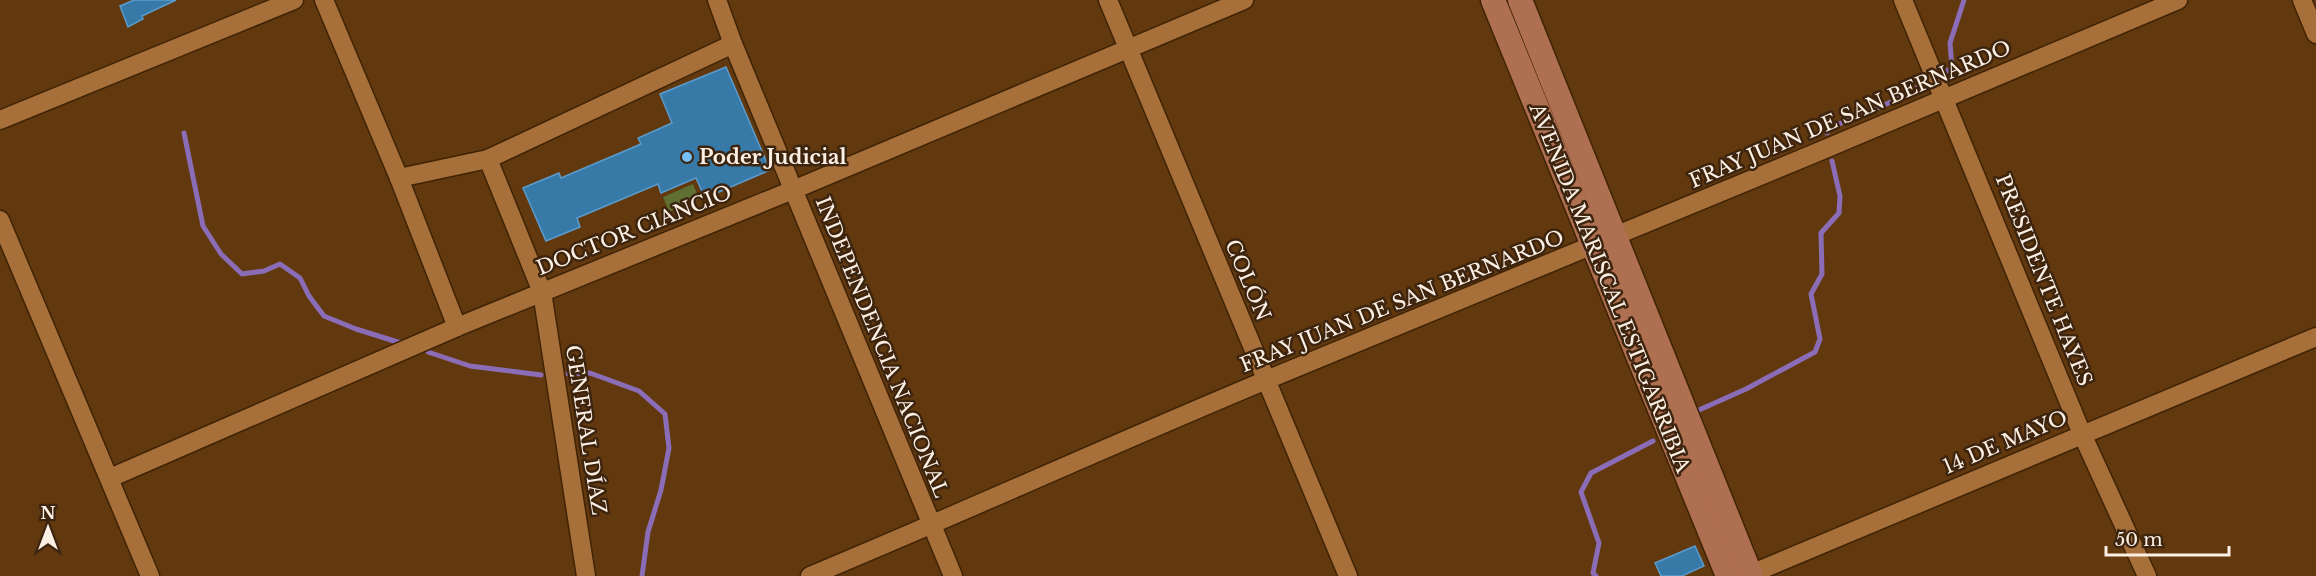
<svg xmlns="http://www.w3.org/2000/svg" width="2316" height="576" viewBox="0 0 2316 576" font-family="'Libre Baskerville',serif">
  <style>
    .green { fill: #607033 }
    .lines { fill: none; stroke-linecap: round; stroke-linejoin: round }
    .stream { stroke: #8b6cb7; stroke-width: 5 }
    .building { fill: #377aa8; stroke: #5a9ccd; stroke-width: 1.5 }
    .street-casing { stroke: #3f2305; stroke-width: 21 }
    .secondary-casing { stroke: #3f2305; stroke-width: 27 }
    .street { stroke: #a76f3a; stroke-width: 18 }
    .secondary { stroke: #af6f51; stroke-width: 24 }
    .poi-dot { fill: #76c0f7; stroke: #3c240e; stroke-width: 2 }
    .labels { text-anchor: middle; stroke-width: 5; stroke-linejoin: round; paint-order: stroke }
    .street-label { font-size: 20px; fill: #fcefe4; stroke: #3c240e }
    .poi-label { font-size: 20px; font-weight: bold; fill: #fcefe4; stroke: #3c240e; text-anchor: start }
  </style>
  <rect width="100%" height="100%" fill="#62390e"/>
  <polygon class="green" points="693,184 699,199 669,212 663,197"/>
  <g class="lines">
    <g class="stream">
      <polyline points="1947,71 1952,68 1950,43 1964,0"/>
      <polyline points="184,133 203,226 221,254 242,274 264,271 280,264 300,278 309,296 324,316 356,329 404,344"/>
      <polyline points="1827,133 1827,129 1898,99 1924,84"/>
      <polyline points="428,352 470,366 541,375"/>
      <polyline points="568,374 590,373 639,391 665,414 669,448 661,490 648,532 642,576"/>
      <polyline points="1699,410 1746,389 1815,352 1820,339 1811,294 1822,274 1821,233 1839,213 1840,196 1832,161"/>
      <polyline points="1596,576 1593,573 1599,543 1581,492 1591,473 1653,441"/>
    </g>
  </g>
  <g class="building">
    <polygon points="134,0 176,0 142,16 143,19 128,27 120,6"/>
    <polygon points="726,67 770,170 705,198 696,178 661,193 658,184 577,218 580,227 546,241 523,188 559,173 561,178 641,144 638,138 672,123 660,94"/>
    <polygon points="1695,546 1704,566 1682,576 1661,576 1655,563"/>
  </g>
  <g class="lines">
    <defs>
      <g id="street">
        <polyline points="324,0 399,178 457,327"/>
        <polyline points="717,0 733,44 953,576"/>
        <polyline points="1108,0 1348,576"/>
        <polyline points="1903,0 2082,434 2147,576"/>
        <polyline points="2302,0 2316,34"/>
        <polyline points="0,120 294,0"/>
        <polyline points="488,159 542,292 586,576"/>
        <polyline points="399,178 488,159 733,44"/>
        <polyline points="0,220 150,576"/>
        <polyline points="110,478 457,327 793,190 1244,0"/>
        <path d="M810,576C964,512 1115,443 1269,379C1573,254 1876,129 2178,0"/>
        <polyline points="1746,576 2316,337"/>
      </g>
      <g id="secondary">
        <polyline points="1493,0 1728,576"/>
        <polyline points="1520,0 1751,576"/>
      </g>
    </defs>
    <use href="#street" class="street-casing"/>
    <use href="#secondary" class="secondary-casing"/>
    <use href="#street" class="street"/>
    <use href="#secondary" class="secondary"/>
  </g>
  <circle class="poi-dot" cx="687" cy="157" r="6"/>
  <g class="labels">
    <g class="street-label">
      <text transform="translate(1850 114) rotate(-23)" y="7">FRAY JUAN DE SAN BERNARDO</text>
      <text transform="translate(634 230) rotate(-22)" y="7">DOCTOR CIANCIO</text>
      <text transform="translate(1248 280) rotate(67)" y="7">COLÓN</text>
      <text transform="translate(2044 280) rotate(68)" y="7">PRESIDENTE HAYES</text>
      <text transform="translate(1610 288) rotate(68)" y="7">AVENIDA MARISCAL ESTIGARRIBIA</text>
      <text transform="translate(1402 301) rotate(-22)" y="7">FRAY JUAN DE SAN BERNARDO</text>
      <text transform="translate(882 347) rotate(68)" y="7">INDEPENDENCIA NACIONAL</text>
      <text transform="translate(586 430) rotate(81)" y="7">GENERAL DÍAZ</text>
      <text transform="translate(2005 442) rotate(-23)" y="7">14 DE MAYO</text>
    </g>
    <g class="poi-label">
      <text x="699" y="164">Poder Judicial</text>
    </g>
  </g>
  <g transform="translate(48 528)" stroke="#3c240e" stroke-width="4.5" paint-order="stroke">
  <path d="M0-4.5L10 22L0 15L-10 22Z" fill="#fcefe4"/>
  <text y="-9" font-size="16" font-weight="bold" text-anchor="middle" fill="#fcefe4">N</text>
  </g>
  <path d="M2106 546v9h123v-9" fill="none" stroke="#fcefe4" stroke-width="3"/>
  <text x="2115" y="546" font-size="18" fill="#fcefe4" stroke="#3c240e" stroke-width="4.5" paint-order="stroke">50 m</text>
</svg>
